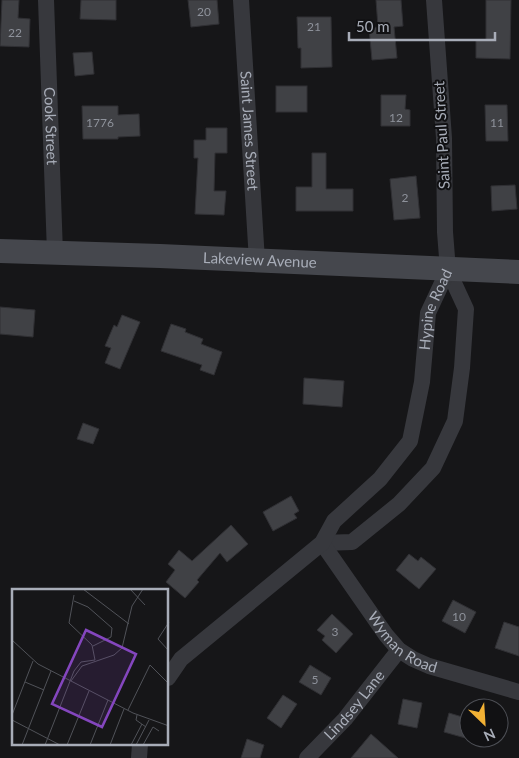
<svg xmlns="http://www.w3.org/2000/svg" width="519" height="758" viewBox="0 0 519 758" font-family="Lato,sans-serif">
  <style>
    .building { fill: #404145; stroke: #303034 }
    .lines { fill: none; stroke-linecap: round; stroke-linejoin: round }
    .street { stroke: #37383d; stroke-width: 16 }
    .secondary { stroke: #45474d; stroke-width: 24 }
    .labels { text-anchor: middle; stroke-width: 4; stroke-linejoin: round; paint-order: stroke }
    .number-label { font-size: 12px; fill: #8e929b }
    .street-label { font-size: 15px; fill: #a8adb8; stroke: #111113 }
    .inset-road { fill: none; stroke: #505258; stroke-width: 1 }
    .view { fill: #8446be; fill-opacity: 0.15; stroke: #8446be; stroke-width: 2.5 }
    .inset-edge { fill: none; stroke: #a8adb8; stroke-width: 2.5 }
  </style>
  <rect width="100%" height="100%" fill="#161618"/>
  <g class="building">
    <polygon points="2,0 19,0 18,18 30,19 29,47 0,46"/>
    <polygon points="81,0 116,0 116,20 80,19"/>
    <polygon points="188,0 217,0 219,24 191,27"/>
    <polygon points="376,0 401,0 403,26 394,27 397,58 372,60 369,28 378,27"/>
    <polygon points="486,0 511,0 510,59 476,58 476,40 486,40"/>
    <polygon points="297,17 331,17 332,67 301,68 301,48 298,48"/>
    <polygon points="92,52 94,74 75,76 73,53"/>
    <rect x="276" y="86" width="31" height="26"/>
    <polygon points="381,95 406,95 405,109 410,110 410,126 381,126"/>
    <polygon points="485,105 507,105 508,141 486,141"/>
    <polygon points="82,106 118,106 118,115 139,114 140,136 118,137 118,139 83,139"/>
    <polygon points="206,128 227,128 227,153 215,153 214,191 226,191 224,215 195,214 198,158 194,158 194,140 206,140"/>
    <polygon points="312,153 326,153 326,189 353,189 353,211 296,211 296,187 312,187"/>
    <polygon points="416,176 420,218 394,220 390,179"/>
    <polygon points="515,185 517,209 492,211 491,186"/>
    <polygon points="0,307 35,310 33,337 0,334"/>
    <polygon points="122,315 140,322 120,369 105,363 111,348 105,346 114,325 117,327"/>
    <polygon points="171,324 186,329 185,332 203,339 201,344 222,352 214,375 200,370 202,365 161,351"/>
    <polygon points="304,378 344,381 342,407 303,404"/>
    <polygon points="83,423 99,429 93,444 77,439"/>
    <polygon points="291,496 299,511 294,514 297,518 273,531 263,512"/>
    <polygon points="231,525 248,544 227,562 220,553 197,580 199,582 185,598 166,582 175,570 168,564 179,550 192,561"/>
    <polygon points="409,554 418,561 421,557 436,569 419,589 396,570"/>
    <polygon points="453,600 476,612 465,633 442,621"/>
    <polygon points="332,614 353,634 336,653 322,640 325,636 317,630"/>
    <polygon points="504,622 519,627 519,656 495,648"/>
    <polygon points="310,665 331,678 321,695 299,682"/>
    <polygon points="283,695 297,704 281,728 267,718"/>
    <polygon points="403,699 422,703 417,728 398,724"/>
    <polygon points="449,713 469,719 469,739 444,732"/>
    <polygon points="371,734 379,741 398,758 351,758"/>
    <polygon points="247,739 264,745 260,758 241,758"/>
  </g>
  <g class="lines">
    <g class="street">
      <path id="s1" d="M46,0L55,253"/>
      <path id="s2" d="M241,0L257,261"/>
      <polyline points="322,543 352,542 399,504 433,468 455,421 462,368 466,309 448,270 445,232 444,138 434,0"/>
      <path id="s3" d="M322,543L386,635L399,650L413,659L429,666L519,692"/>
      <path id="s4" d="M168,678L181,659L322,543L334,521L380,479L410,441L422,382L428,313L448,270"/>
      <polyline points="139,758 140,744"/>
      <path id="s5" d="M307,758L345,719L399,650"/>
    </g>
    <path class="secondary" id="s6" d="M0,251L160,256L519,272"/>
  </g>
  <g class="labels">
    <g class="number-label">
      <text x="204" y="16">20</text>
      <text x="314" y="31">21</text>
      <text x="15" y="37">22</text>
      <text x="396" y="122">12</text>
      <text x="100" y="127">1776</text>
      <text x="497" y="127">11</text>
      <text x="405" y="202">2</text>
      <text x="459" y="621">10</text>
      <text x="335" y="636">3</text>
      <text x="315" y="684">5</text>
    </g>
    <g class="street-label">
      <text dy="5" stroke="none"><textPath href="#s1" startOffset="126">Cook Street</textPath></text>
      <text dy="5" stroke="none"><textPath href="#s2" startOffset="131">Saint James Street</textPath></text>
      <text transform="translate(442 135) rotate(-93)" y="5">Saint Paul Street</text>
      <text dy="5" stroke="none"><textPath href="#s6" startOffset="260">Lakeview Avenue</textPath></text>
      <text dy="5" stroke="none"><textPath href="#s4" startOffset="476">Hypine Road</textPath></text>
      <text dy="5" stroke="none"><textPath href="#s3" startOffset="130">Wyman Road</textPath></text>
      <text dy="5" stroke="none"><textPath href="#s5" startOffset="71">Lindsey Lane</textPath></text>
    </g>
  </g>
  <g transform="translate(12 589)">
    <rect width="156" height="156" fill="#161618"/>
    <path class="inset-road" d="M71,0L117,35M118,0L133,16M62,6L57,34L80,56L83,71M62,12L76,18L100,39L99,48L81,57M157,33L146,50L157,62M0,51L26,75L121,124L157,137M59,92L70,77L102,66L110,59L120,17L131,0M13,93L32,101M116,121L138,76L157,95M0,126L21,72M125,126L124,131L134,138M0,131L48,156M10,156L39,82M33,156L62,82L69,73L83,71M55,156L77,102M78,156L96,111M98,156L112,120M119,156L130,135M124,156L137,131M131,156L141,138L147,142"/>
    <path class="view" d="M74,41L124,65L90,138L40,115Z"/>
    <rect width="156" height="156" class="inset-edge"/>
  </g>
  <g transform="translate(484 723) rotate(155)"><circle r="24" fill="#111113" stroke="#4d4f55"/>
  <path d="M0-4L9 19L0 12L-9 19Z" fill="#f2b134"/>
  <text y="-8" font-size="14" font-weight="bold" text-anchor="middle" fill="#a8adb8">N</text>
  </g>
  <path d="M349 32v8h146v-8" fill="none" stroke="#a8adb8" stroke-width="2.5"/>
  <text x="356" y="32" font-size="15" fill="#a8adb8" stroke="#111113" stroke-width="4" paint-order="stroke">50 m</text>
</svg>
